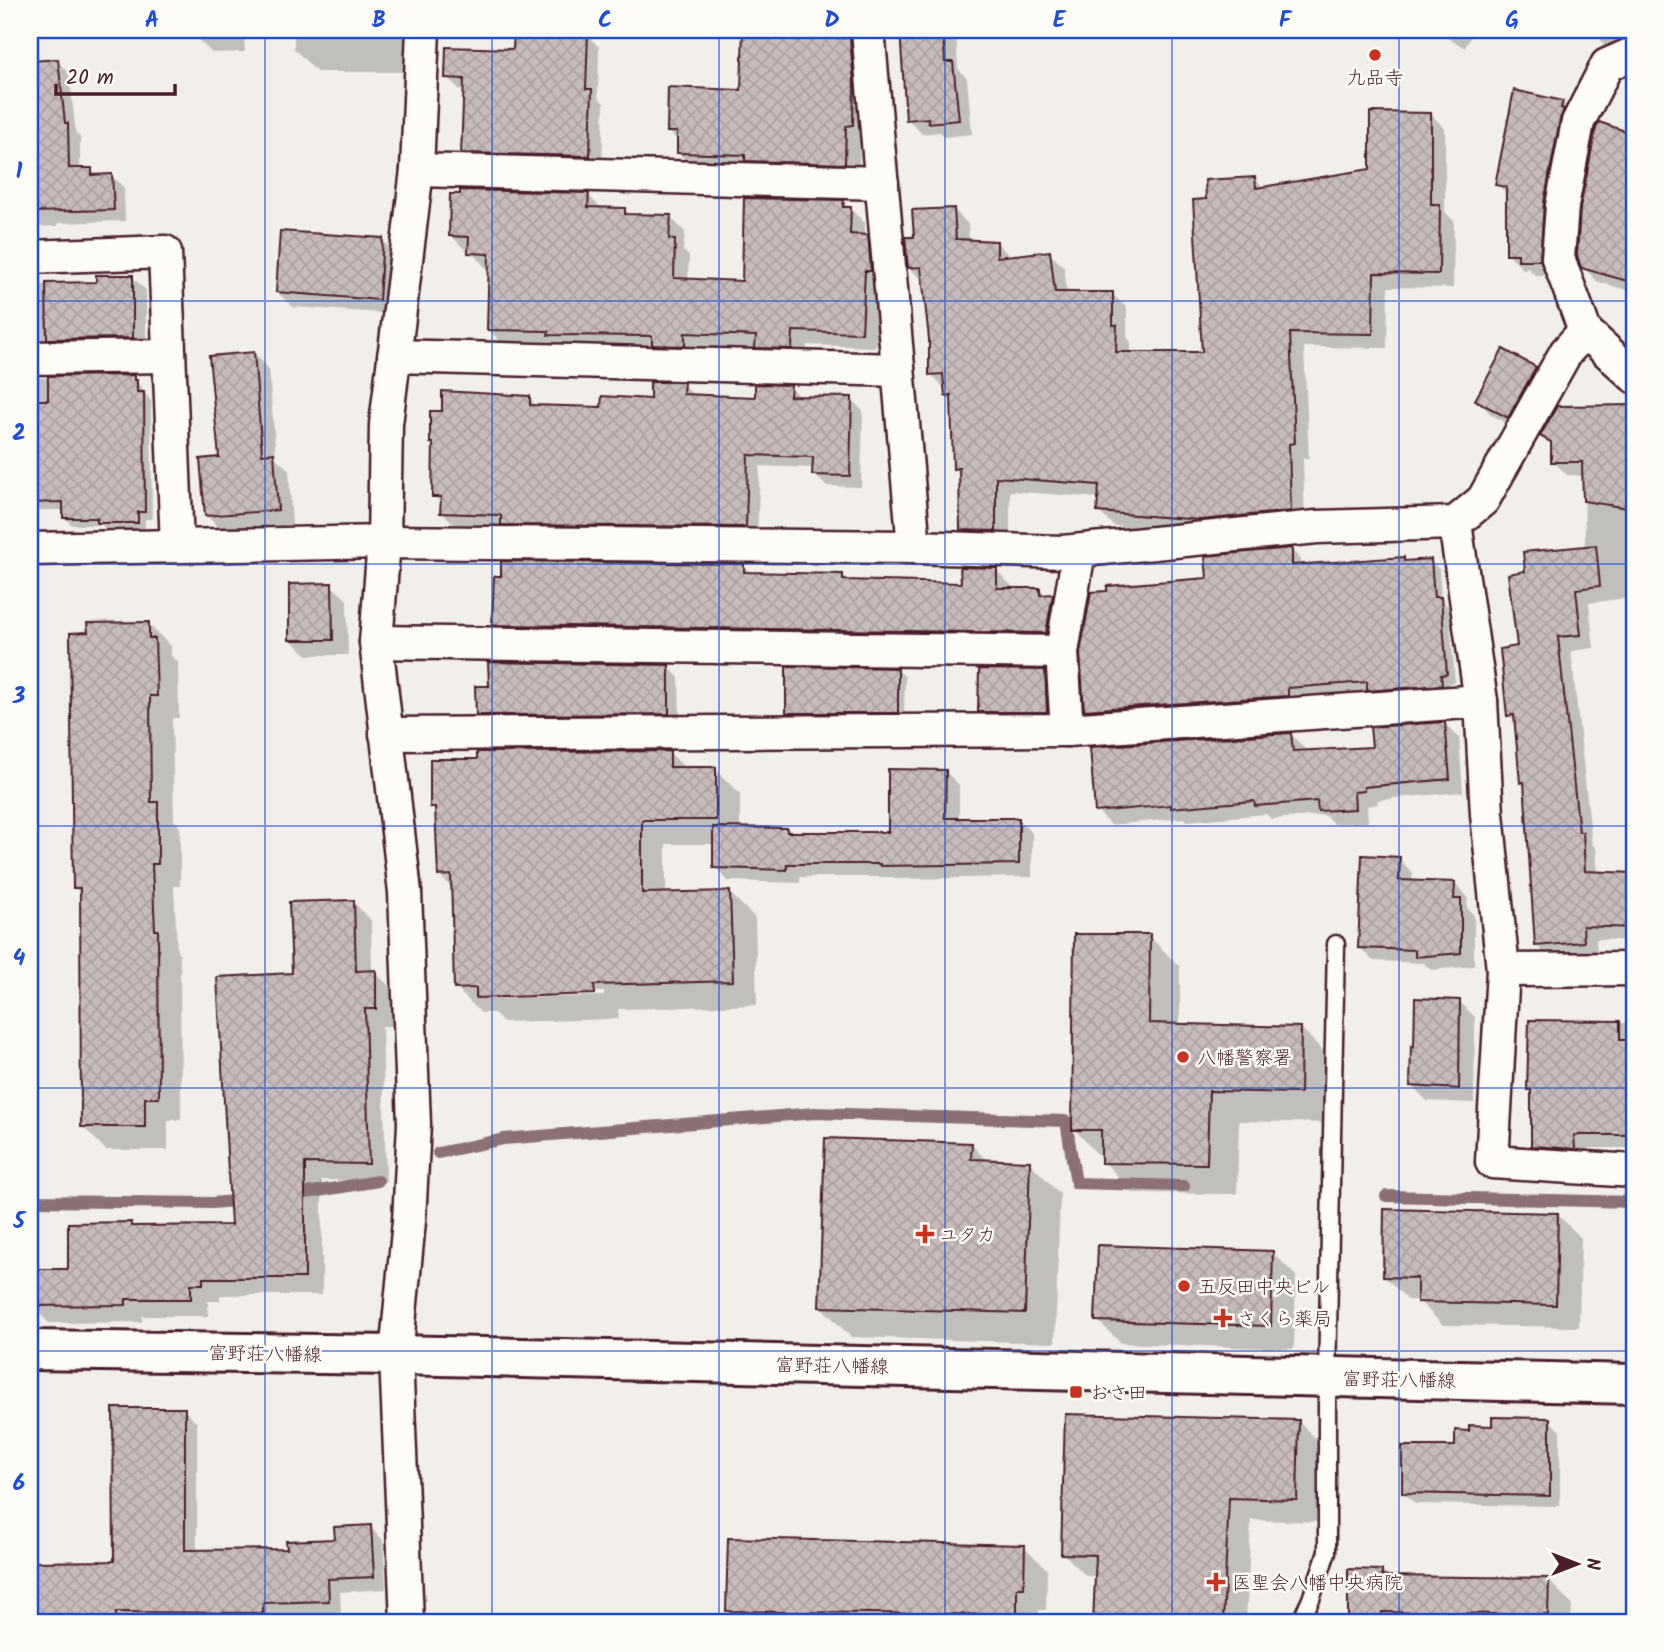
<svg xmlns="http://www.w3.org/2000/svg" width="1664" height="1652" viewBox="0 0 1664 1652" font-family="Kalam,'Klee One',sans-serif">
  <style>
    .shadow { fill: #0003; fill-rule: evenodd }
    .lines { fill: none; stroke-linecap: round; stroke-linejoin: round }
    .stream { stroke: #8b6f75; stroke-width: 12 }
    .building { fill: url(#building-cross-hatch); stroke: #4a1f2b; stroke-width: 2 }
    .lane-casing { stroke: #4a1f2b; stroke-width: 21 }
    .street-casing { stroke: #4a1f2b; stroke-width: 37 }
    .secondary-casing { stroke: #4a1f2b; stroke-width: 44 }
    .lane { stroke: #fdfcf7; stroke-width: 16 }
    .street { stroke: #fdfcf7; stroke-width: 32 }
    .secondary { stroke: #fdfcf7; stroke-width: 38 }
    .grid { fill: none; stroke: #1d4ed8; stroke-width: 2; stroke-opacity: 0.55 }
    .poi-dot { fill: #c8321e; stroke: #fdfcf7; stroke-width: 2.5 }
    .labels { text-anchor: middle; stroke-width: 5; stroke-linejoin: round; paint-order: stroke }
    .poi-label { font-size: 19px; fill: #4a1f2b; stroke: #fdfcf7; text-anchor: start }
    .street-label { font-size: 19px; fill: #4a1f2b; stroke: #fdfcf7 }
    .neatline { fill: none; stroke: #1d4ed8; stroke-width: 2.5 }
    .grid-label { font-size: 23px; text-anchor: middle; font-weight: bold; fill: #1d4ed8 }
  </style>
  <defs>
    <pattern id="building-cross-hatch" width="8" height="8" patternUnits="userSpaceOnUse" patternTransform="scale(1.75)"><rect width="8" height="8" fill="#c8bbbb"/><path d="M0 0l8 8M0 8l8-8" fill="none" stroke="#ada0a1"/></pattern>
  </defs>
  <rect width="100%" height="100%" fill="#f2efeb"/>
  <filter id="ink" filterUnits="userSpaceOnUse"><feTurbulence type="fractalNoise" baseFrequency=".0143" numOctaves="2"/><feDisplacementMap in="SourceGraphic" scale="14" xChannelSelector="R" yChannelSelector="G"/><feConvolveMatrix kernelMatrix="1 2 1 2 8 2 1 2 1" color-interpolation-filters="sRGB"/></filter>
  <g filter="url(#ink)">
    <g class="shadow">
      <polygon points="189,30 244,30 245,52 212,53"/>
      <polygon points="294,30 407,30 407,72 317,72 294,49"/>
      <polygon points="745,30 789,30 788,37 849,39 864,54 867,139 860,140 859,177 693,167 678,153 679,141 668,131 743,92"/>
      <polygon points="904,30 956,30 958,69 967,78 972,134 944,137 940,132 922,134 908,119"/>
      <polygon points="1434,30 1474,30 1465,48"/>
      <polygon points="1597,30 1634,30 1634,56 1619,62 1604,46"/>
      <polygon points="587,35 599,47 598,97 604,103 602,168 475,165 463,152 465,90 460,90 447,77 515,51"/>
      <polygon points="57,61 69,73 76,133 80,137 80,170 91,169 98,177 112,176 124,188 125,221 58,223 58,226 30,227 30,125 38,125"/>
      <path d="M1562,102L1578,118L1555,275H1535L1529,269H1523L1508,253V195L1497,184ZM1561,112H1565L1558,127Z"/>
      <polygon points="1431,114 1445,129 1445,212 1454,221 1453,288 1388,287 1387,348 1304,347 1309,458 1303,458 1305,525 1217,534 1114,526 1099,512 1100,498 1010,491 1010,545 976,544 962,529 961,474 954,468 953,402 946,395 946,390 931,374 930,339 924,282 909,268 916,239 953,209 968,224 969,241 997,243 1011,257 1049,253 1064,267 1067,294 1112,294 1127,308 1127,337 1131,342 1131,353 1203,353 1208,201 1255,179 1264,188 1372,170"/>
      <polygon points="1600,124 1634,136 1634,292 1598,282 1583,267"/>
      <polygon points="588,195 602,209 624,209 631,216 670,217 685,232 683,251 689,256 688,281 743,283 843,202 865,223 865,236 882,251 876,347 807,345 806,363 772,362 760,350 699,347 699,360 565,349 561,345 503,344 488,329 491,267 485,267 470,250 465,250 451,235"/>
      <polygon points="382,240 398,256 394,314 293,307 277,292"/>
      <polygon points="132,277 146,290 146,351 30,354 30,285 98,284"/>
      <polygon points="1504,351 1535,369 1551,384 1524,432 1493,416 1477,400"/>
      <polygon points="254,353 269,369 276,458 289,470 292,525 222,531 206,515 221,459"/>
      <polygon points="133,377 151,401 152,519 145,519 145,530 106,530 102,525 72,525 65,518 65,510 30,510 30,378"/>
      <polygon points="683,384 695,397 756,399 790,387 801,398 851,399 863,411 861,487 826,486 814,474 814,468 760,466 757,538 515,536 506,527 454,524 442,512 442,504 434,496 435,446 431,442 443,412 529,398 538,407 603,408 651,401"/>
      <polygon points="1558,407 1634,407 1634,597 1589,603 1594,648 1571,651 1592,844 1596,848 1598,873 1634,875 1634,941 1596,939 1597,955 1551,960 1537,946 1526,786 1522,782 1516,722 1509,715 1527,573 1585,547 1584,476 1567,475 1553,461 1553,446 1542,436"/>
      <polygon points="1291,550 1300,558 1300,566 1403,559 1407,562 1430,561 1439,569 1441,600 1449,607 1455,682 1449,683 1450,693 1378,698 1370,691 1295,696 1296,704 1094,718 1086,710 1209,579"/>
      <polygon points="744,566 752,574 842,575 849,582 962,585 996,570 1012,586 1012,590 1040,590 1046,596 1052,596 1068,611 1062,648 509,640 494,625"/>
      <polygon points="331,585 347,600 348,655 307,655 291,640"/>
      <polygon points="148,624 171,646 171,656 178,662 179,718 172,718 174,820 180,827 180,886 174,886 177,952 180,955 181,1120 168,1120 168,1150 106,1150 83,1127 81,894 75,888"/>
      <polygon points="668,666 679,678 680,725 489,726 478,714"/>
      <polygon points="898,670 905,677 904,719 795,720 788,712"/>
      <polygon points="1044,672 1060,688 1062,727 995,727 980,711"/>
      <polygon points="1445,724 1459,738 1463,792 1377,800 1378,804 1367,806 1368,822 1334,824 1324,815 1271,819 1266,814 1187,821 1184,818 1111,825 1097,811 1291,734 1305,749 1305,752 1374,749"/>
      <path d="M669,752L686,769H715L740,794V829L787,830L791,834H890L945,771L959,785V819H1018L1032,833V877L895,879L893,877H800V883L728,881L715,867V844H666V894L730,893L755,918L757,1005L618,1009L619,1019L503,1022L494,1013H481L456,988L453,889L439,875L437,812L431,806L479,760ZM604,992V996L484,999L481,996Z"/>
      <polygon points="1399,859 1413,873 1412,882 1454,883 1468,897 1467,908 1474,915 1474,966 1431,970 1424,963 1373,961 1360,947"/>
      <polygon points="353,902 371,920 372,972 375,972 393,990 393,1026 382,1026 386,1181 322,1180 322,1295 220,1295 220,1301 208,1301 208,1316 142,1316 142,1322 49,1323 31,1306 69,1270 131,1224 135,1228 233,1227 294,974"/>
      <polygon points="1149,936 1180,967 1180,1025 1301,1028 1331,1059 1330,1123 1239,1121 1237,1194 1133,1193 1074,1129"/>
      <polygon points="1459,1001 1475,1017 1474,1103 1427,1101 1411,1085"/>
      <polygon points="1531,1022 1634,1023 1634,1148 1588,1148 1588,1162 1547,1159 1533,1145 1533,1093 1528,1089"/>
      <polygon points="971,1144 988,1162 1030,1163 1060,1194 1055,1343 851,1337 820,1306"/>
      <polygon points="1557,1214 1581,1238 1579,1327 1443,1325 1418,1300 1408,1300 1385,1277"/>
      <polygon points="1272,1252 1296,1276 1294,1349 1121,1343 1097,1320"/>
      <polygon points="184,1410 197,1423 197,1552 288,1551 337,1541 370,1527 383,1540 386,1589 340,1592 341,1613 275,1616 275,1622 30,1622 30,1565 116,1562"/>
      <polygon points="1549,1420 1560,1431 1560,1506 1415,1504 1404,1493 1471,1432"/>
      <polygon points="1299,1422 1321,1444 1319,1522 1251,1520 1246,1622 1095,1622 1097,1576 1086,1576 1063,1553"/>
      <polygon points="1633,1450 1634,1450 1634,1499 1633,1498"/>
      <polygon points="729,1540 1024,1547 1047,1569 1046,1610 1039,1610 1039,1622 728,1622"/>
      <polygon points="1382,1571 1388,1578 1548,1580 1572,1604 1571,1622 1354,1622 1350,1618"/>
    </g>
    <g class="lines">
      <g class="stream">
        <polyline points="438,1153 504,1139 815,1113 1066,1121 1076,1183 1184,1186"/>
        <polyline points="289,1196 378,1181"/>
        <polyline points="1386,1196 1634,1202"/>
        <polyline points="30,1201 212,1203 246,1200"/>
      </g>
    </g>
    <g class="building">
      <polygon points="514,30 588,33 586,89 592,89 590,156 461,153 464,79 445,78 446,47 513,49"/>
      <polygon points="743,30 777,30 776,35 850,38 854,83 853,125 846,126 845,164 745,161 745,155 677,153 677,132 667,132 668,87 741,90"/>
      <polygon points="900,30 943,30 945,62 953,62 959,120 928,123 928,118 906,120"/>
      <polygon points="58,59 65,123 68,123 69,168 92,168 92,175 112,174 114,210 30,212 30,124 36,124 32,61"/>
      <polygon points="1514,90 1563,101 1561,108 1564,109 1560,119 1544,203 1540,260 1518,260 1518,254 1506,254 1506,187 1495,185"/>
      <polygon points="1370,112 1431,113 1431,204 1440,204 1439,274 1374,273 1373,334 1290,333 1295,443 1289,444 1291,511 1201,520 1097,512 1099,485 996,477 996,531 960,530 959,468 953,469 951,395 945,396 943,374 929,375 929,339 921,267 908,268 905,237 914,237 912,210 954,208 956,239 997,241 997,257 1050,251 1055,292 1113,292 1113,325 1117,325 1116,352 1202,352 1193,200 1206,199 1205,180 1255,177 1256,188 1370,169"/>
      <polygon points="1599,122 1634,134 1634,283 1581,268 1577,255 1580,208 1596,128"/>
      <polygon points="460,190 589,193 588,207 625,208 625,214 671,215 669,239 675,240 674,278 742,281 744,198 844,200 843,207 851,207 850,234 868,235 871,271 865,271 862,333 793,331 792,349 755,348 756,336 685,333 685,346 652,345 652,336 548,335 549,331 487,330 489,254 468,253 469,237 449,236 450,194 460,194"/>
      <polygon points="280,231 383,238 379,300 276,292"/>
      <polygon points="96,275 133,275 133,338 47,339 46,283 96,282"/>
      <polygon points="1503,349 1536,367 1508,418 1475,400"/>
      <polygon points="254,352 262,454 274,453 278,510 205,516 200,459 219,457 209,356"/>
      <polygon points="134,375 134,380 137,380 137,392 144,392 145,512 138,512 138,523 97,523 97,518 63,518 63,502 30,503 30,400 48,400 48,376"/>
      <polygon points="650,382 684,382 683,394 755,397 755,384 791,385 790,396 852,397 850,476 812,475 813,457 748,455 746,527 501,525 501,516 499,515 440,513 441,497 432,497 433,443 430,443 430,411 442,411 442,391 530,396 530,405 601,407 602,396 650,399"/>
      <polygon points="1634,405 1634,509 1583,501 1582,462 1551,462 1551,442 1540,436 1557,406"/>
      <polygon points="1596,545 1600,586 1576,589 1581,635 1558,637 1579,832 1583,832 1585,871 1634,873 1634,928 1583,926 1584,942 1535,946 1524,782 1520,783 1514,715 1507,716 1500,649 1517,646 1508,574 1525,571 1523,552"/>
      <polygon points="1292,548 1292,565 1404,557 1404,561 1431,559 1434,597 1441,597 1447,674 1441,675 1442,685 1367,691 1367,682 1288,688 1288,696 1084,710 1080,653 1091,592 1107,591 1107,586 1207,578 1205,556"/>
      <polygon points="501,561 744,564 744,572 843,574 843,580 961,583 960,567 997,568 997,588 1040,588 1040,595 1053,594 1046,633 492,625 494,576 501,576"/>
      <polygon points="332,583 333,640 289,640 289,584"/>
      <polygon points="149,622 149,638 155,638 157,696 150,696 151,802 158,802 158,864 152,864 155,930 158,930 159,1098 145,1098 145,1127 81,1127 80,888 73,888 70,633 88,632 87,623"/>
      <polygon points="488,662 669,665 669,714 476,715 475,686 489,686"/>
      <polygon points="786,666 898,668 898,713 786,713"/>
      <polygon points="979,669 1045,670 1047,712 978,712"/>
      <polygon points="1445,722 1450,779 1364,787 1364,791 1354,792 1355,809 1318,811 1317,801 1255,806 1254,801 1171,808 1171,805 1095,812 1090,747 1291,733 1293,751 1372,747 1370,727"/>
      <polygon points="670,751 670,767 716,767 716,820 642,820 642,893 730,891 733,981 594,985 595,994 476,998 476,988 454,989 451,875 438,876 435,807 430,807 430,759 477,759 477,752"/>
      <polygon points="888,769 946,770 945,818 1019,818 1019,864 880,866 880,864 787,864 787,870 713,868 713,827 787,828 787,832 888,832"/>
      <polygon points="1362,855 1400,857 1399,880 1455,882 1454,899 1461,899 1461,953 1415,957 1415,950 1358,948"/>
      <polygon points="354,900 356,971 376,970 376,1009 365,1009 369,1164 305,1163 305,1278 203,1278 203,1284 191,1284 191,1299 126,1299 126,1305 30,1306 30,1269 68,1269 68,1223 131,1222 131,1226 231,1225 217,977 292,973 289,902"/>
      <polygon points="1074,934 1150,934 1149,1023 1301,1027 1300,1093 1209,1091 1207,1164 1101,1163 1101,1130 1072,1130"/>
      <polygon points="1415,998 1460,1000 1459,1089 1410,1086 1411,1046 1414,1047"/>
      <polygon points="1529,1020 1620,1021 1620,1040 1634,1040 1634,1135 1574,1135 1575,1149 1531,1146 1531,1090 1527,1090"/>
      <polygon points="825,1138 972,1143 971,1159 1030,1161 1025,1313 819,1307"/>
      <polygon points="1384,1209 1558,1213 1556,1305 1417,1302 1417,1278 1383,1277"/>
      <polygon points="1098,1245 1273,1251 1271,1326 1095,1321"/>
      <polygon points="113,1408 185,1408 185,1550 287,1549 286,1541 335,1539 334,1527 371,1525 374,1577 328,1579 329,1601 263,1603 263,1613 116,1612 116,1618 102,1618 102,1622 30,1622 30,1562 114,1561"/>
      <polygon points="1065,1414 1299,1420 1297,1500 1229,1498 1223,1622 1093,1622 1096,1555 1061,1554"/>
      <polygon points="1492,1417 1550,1418 1550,1496 1402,1493 1402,1446 1455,1446 1455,1430 1469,1431 1469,1425 1492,1426"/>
      <polygon points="728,1538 1025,1545 1024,1588 1017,1588 1017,1615 726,1611"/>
      <polygon points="1348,1569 1382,1570 1382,1576 1549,1578 1548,1615 1382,1612 1381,1619 1348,1619"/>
    </g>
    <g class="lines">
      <defs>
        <polyline id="lane" points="1300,1622 1311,1599 1327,1552 1327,1377 1336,944"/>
        <g id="street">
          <polyline points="868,30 914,547"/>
          <polyline points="1634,53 1607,65 1578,122 1562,206 1558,258 1585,331 1634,376"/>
          <polyline points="417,170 882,183"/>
          <polyline points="30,257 165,252 177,546"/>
          <polyline points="394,356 898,370"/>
          <polyline points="30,358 169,356"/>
          <polyline points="1455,523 1481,701 1487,814 1503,970 1492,1162 1634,1171"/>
          <polyline points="30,549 384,542 914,547 1063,552 1317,527 1455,523 1483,500 1566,352 1585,331"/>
          <polyline points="376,642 1062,652"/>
          <polyline points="1067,730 1062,652 1079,551"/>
          <polyline points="386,734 1067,730 1481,701"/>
          <polyline points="1503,970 1634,969"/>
          <polyline points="407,1622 396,1355 409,1221 414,1124 405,892 376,642 384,542 386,424 417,170 423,30"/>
        </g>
        <polyline id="secondary" points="30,1350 396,1355 1634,1384"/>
      </defs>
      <use href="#lane" class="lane-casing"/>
      <use href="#street" class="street-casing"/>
      <use href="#secondary" class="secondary-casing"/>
      <use href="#lane" class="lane"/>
      <use href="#street" class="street"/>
      <use href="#secondary" class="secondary"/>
    </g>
  </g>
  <path class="grid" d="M265,30V1622M492,30V1622M719,30V1622M945,30V1622M1172,30V1622M1399,30V1622M30,301H1634M30,564H1634M30,826H1634M30,1088H1634M30,1351H1634"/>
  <g class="poi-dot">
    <circle cx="1375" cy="55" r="7"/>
    <circle cx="1183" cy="1057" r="7"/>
    <path d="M921.5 1223.5h7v7h7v7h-7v7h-7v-7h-7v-7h7z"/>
    <circle cx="1184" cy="1286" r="7"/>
    <path d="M1219.5 1307.5h7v7h7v7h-7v7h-7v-7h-7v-7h7z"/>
    <rect x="1069" y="1385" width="14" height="14" rx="3.5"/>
    <path d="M1212.5 1571.5h7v7h7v7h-7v7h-7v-7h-7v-7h7z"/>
  </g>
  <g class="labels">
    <g class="poi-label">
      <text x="1375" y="84" text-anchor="middle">九品寺</text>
      <text x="1197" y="1064">八幡警察署</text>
      <text x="939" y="1241">ユタカ</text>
      <text x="1198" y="1293">五反田中央ビル</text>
      <text x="1237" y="1325">さくら薬局</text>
      <text x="1090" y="1399">おさ田</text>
      <text x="1232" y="1589">医聖会八幡中央病院</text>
    </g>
    <g class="street-label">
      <text transform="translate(265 1353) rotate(1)" y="7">富野荘八幡線</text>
      <text transform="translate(832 1365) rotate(1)" y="7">富野荘八幡線</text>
      <text transform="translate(1399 1379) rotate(1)" y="7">富野荘八幡線</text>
    </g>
  </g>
  <rect width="1664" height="1652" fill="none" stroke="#fdfcf7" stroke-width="77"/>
  <g transform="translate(1577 1564) rotate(90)" stroke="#fdfcf7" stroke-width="5" paint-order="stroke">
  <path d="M0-5L12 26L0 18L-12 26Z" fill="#4a1f2b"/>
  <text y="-10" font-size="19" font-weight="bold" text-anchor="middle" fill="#4a1f2b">N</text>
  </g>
  <path d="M56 84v10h119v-10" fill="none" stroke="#4a1f2b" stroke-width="3.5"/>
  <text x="66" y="84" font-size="21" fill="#4a1f2b" stroke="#fdfcf7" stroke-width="5" paint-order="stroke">20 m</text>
  <rect x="38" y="38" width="1588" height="1576" class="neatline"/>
  <g class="grid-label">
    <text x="152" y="27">A</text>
    <text x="379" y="27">B</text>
    <text x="605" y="27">C</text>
    <text x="832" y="27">D</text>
    <text x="1059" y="27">E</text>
    <text x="1285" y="27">F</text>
    <text x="1512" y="27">G</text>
    <text x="19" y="178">1</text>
    <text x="19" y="440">2</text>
    <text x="19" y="703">3</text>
    <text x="19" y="965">4</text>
    <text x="19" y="1228">5</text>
    <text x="19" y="1490">6</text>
  </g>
</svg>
